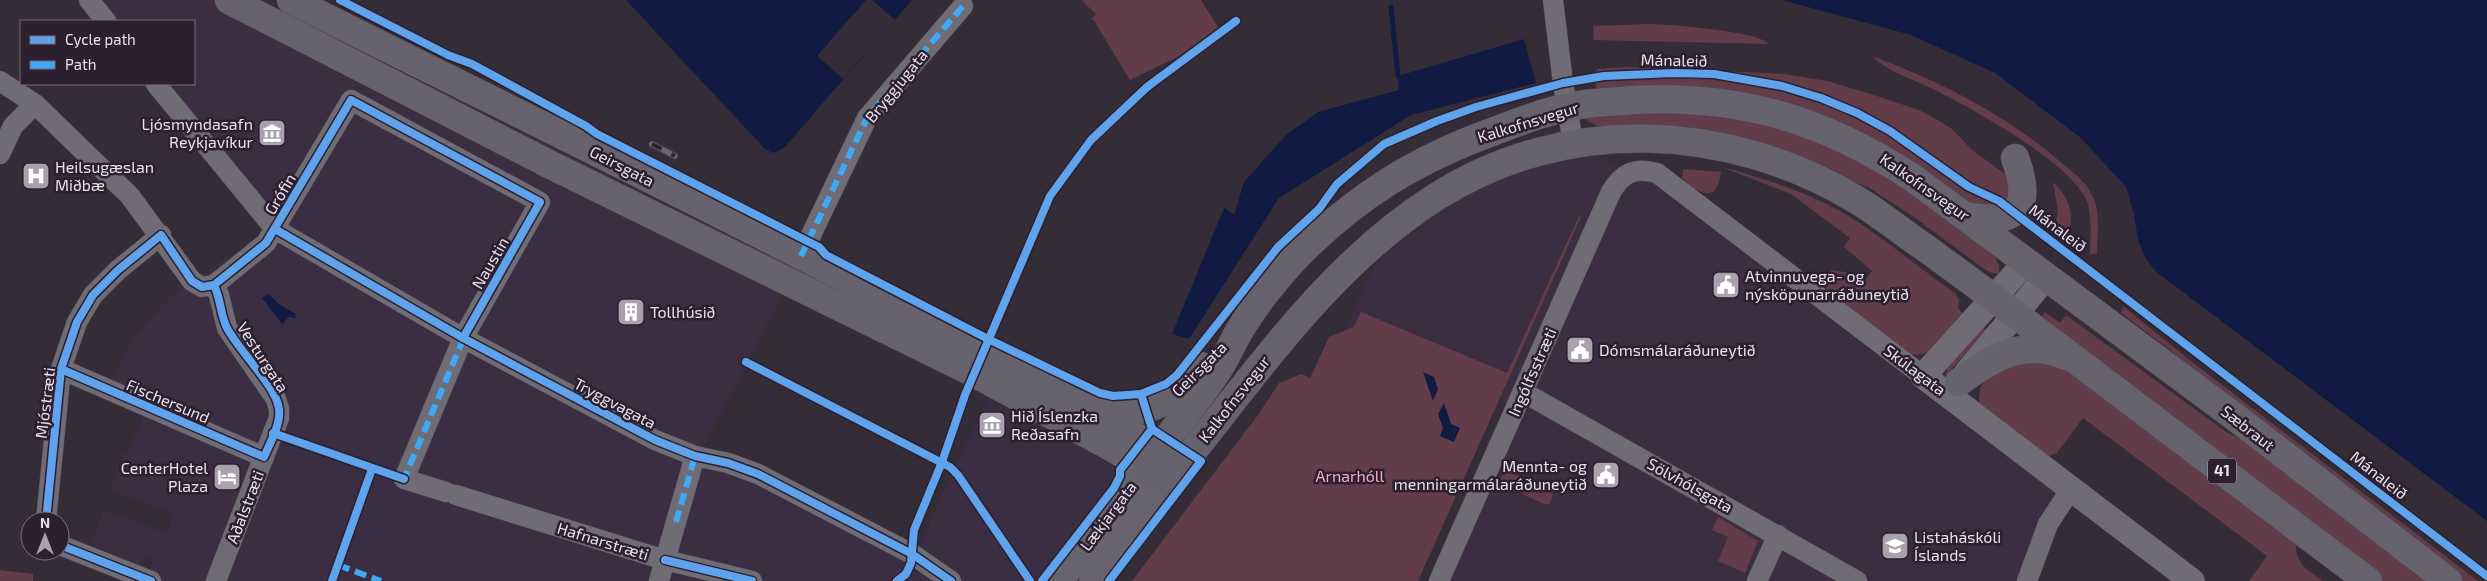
<svg xmlns="http://www.w3.org/2000/svg" width="2487" height="581" viewBox="0 0 2487 581" font-family="'Exo 2',sans-serif">
  <style>
    .built { fill: #3b2d42 }
    .green { fill: #633c49 }
    .water { fill: #111a42 }
    .pier { fill: #342d37 }
    .lines { fill: none; stroke-linecap: round; stroke-linejoin: round }
    .stream { stroke: #111a42; stroke-width: 5 }
    .minor-casing { stroke: #504b53; stroke-width: 21 }
    .tertiary-casing { stroke: #504b53; stroke-width: 26 }
    .secondary-casing { stroke: #504b53; stroke-width: 29 }
    .primary-casing { stroke: #504b53; stroke-width: 29 }
    .minor { stroke: #6f6c75; stroke-width: 20 }
    .tertiary { stroke: #6f6c75; stroke-width: 25 }
    .secondary { stroke: #68646e; stroke-width: 28 }
    .primary { stroke: #67636e; stroke-width: 28 }
    .rail-casing { stroke: #6b6870; stroke-width: 5.5 }
    .rail { stroke: #2b1f30; stroke-width: 4; stroke-dasharray: 11; stroke-linecap: butt }
    .quiet { stroke: #3fa9f5; stroke-width: 6; stroke-dasharray: 12 6; stroke-linecap: butt }
    .cycleway-casing { stroke: #2b1f30; stroke-width: 11 }
    .cycleway { stroke: #60a3ed; stroke-width: 8 }
    .labels { text-anchor: middle; stroke-width: 5; stroke-linejoin: round; paint-order: stroke }
    .shield { fill: #2b1f30; stroke: #afa7b4; stroke-width: 1 }
    .shield-label { font-size: 15px; font-weight: bold; fill: #e8e1ec }
    .street-label { font-size: 16px; fill: #e8e1ec; stroke: #2b1f30 }
    .poi-label { font-size: 16px; fill: #e8e1ec; stroke: #2b1f30; text-anchor: start }
    .park-label { font-size: 16px; fill: #f7adc2; stroke: #2b1f30 }
  </style>
  <rect width="100%" height="100%" fill="#342d37"/>
  <g class="built">
    <polygon points="86,0 263,0 795,270 702,451 918,551 952,472 989,399 1130,471 1050,581 147,581 154,560 143,556 140,565 91,545 103,510 166,533 174,514 110,490 124,453 127,454 149,403 110,384 135,335 173,294 270,230 152,84 194,84 194,21 103,21"/>
    <polygon points="651,139 679,153 675,161 647,148"/>
    <polygon points="1556,156 1596,157 1654,176 2061,489 2040,517 2020,581 1440,581 1515,406 1345,329 1371,272 1396,239 1479,184"/>
  </g>
  <g class="green">
    <polygon points="1085,0 1201,0 1223,35 1130,80 1093,19 1091,20 1096,14 1082,1"/>
    <path d="M1647,24C1668,24 1757,31 1769,44L1594,40L1593,26Z"/>
    <path d="M1872,56C1939,81 2001,112 2057,159C2070,170 2086,181 2093,197C2101,214 2097,236 2097,254H2090C2090,238 2092,220 2088,204C2076,165 1968,106 1931,88C1910,78 1888,72 1872,56Z"/>
    <polygon points="1626,67 1785,74 1827,81 1871,94 1919,110 1936,119 1952,129 1972,150 2012,179 2013,203 1981,211 1878,145 1596,88 1594,73 1598,69"/>
    <polygon points="1679,109 1764,120 1879,167 1994,254 1999,266 1999,273 1991,273 1980,266 1914,217 1868,187 1797,160 1601,128 1586,120 1585,117"/>
    <path d="M1722,167C1765,179 1809,192 1847,215C1884,238 1919,268 1955,293L1959,300L1958,308L1964,315C1951,330 1933,362 1909,353L1828,292L1824,283L1831,270L1851,273L1863,283L1872,271L1844,247L1850,238L1791,194Z"/>
    <path d="M1683,169L1721,172C1717,204 1700,195 1682,178Z"/>
    <path d="M2053,182C2072,200 2076,219 2064,242L2054,235L2058,211Z"/>
    <polygon points="1579,216 1581,217 1418,581 1132,581 1258,415 1279,383 1301,374 1310,378 1329,337 1354,327 1361,312 1507,373"/>
    <polygon points="2123,306 2187,358 2478,581 2460,581 2265,433 2169,349 2121,313"/>
    <polygon points="2045,312 2060,323 2066,315 2226,432 2254,445 2434,581 2381,581 2054,333 2040,319"/>
    <polygon points="1982,327 1987,330 1945,376 1950,361"/>
    <path d="M2053,360L2296,544C2295,564 2309,571 2323,581H2249L2267,556L2083,418L2057,453L2045,457L1977,407C1981,399 1978,393 1982,385C1995,361 2029,362 2053,360Z"/>
    <polygon points="1505,469 1551,491 1553,496 1550,504 1544,504 1499,483"/>
    <polygon points="1718,517 1758,541 1745,573 1718,561 1728,537 1712,530"/>
    <polygon points="0,570 33,574 33,581 0,581"/>
  </g>
  <g class="water">
    <polygon points="626,0 912,0 784,148 773,153 765,149"/>
    <polygon points="1782,0 2487,0 2487,521 2155,271 2145,257 2138,240 2134,214 2126,187 2081,138 1995,73 1911,35"/>
    <polygon points="1524,39 1536,83 1411,115 1279,198 1189,339 1172,334 1224,208 1234,215 1244,182 1286,135 1318,112 1399,90 1398,76"/>
    <polygon points="269,294 280,305 296,314 295,318 289,317 282,324 262,298"/>
    <polygon points="1423,372 1434,377 1438,389 1433,401"/>
    <polygon points="1444,403 1451,424 1460,428 1454,442 1440,436 1443,428 1438,414"/>
  </g>
  <polygon class="pier" points="866,0 872,0 895,20 843,79 817,56"/>
  <g class="lines">
    <polyline class="stream" points="1391,7 1398,76"/>
    <defs>
      <g id="minor">
        <polyline points="89,0 106,21"/>
        <polyline points="1553,0 1563,83 1573,143"/>
        <polyline points="0,81 35,104 130,196 192,281 202,287 214,285 266,243 351,100 540,202 463,338 404,479 446,492"/>
        <polyline points="156,84 275,229 463,338 655,440 695,456 728,463 758,474 912,554 951,581"/>
        <polyline points="0,154 13,126 35,104"/>
        <polyline points="801,256 867,118 963,6"/>
        <polyline points="214,285 219,295 227,328 276,399 279,409 279,418 273,433 216,581"/>
        <polyline points="61,369 264,457"/>
        <polyline points="1523,392 1857,581"/>
        <polyline points="456,495 665,560 752,581"/>
        <polyline points="46,521 61,369 77,322 93,295 118,270 161,235"/>
        <polyline points="60,545 151,581"/>
        <polyline points="659,581 695,456"/>
        <path d="M1439,581L1611,192C1623,172 1636,167 1657,173L1923,376"/>
        <polyline points="1757,581 1778,535"/>
        <polyline points="2027,581 2048,524 2071,489"/>
      </g>
      <g id="tertiary">
        <polyline points="2027,261 1923,376 2192,581"/>
        <polyline points="1967,372 2047,276"/>
      </g>
      <g id="secondary">
        <polyline points="1059,581 1144,467"/>
        <polyline points="1093,581 1168,482"/>
      </g>
      <g id="primary">
        <path d="M229,0L551,165L974,373L1113,448L1168,482C1250,383 1324,268 1436,197C1565,115 1727,122 1857,200C1880,214 1902,232 1924,247C1974,283 2023,320 2072,357C2171,432 2269,507 2368,581"/>
        <path d="M291,0C480,95 670,187 858,285C964,340 1073,392 1171,460"/>
        <path d="M1967,216C2019,226 2033,206 2015,158"/>
        <path d="M1959,382C1993,357 2023,338 2066,356"/>
        <path d="M1096,410C1146,417 1171,405 1201,366"/>
        <path d="M1144,467C1169,436 1194,406 1216,373C1226,359 1232,343 1241,328C1257,302 1278,276 1299,254C1357,196 1415,160 1492,132C1516,123 1542,112 1568,107C1589,102 1612,102 1633,100C1740,94 1824,120 1913,178L2235,417L2448,581"/>
      </g>
    </defs>
    <use href="#minor" class="minor-casing"/>
    <use href="#tertiary" class="tertiary-casing"/>
    <use href="#secondary" class="secondary-casing"/>
    <use href="#primary" class="primary-casing"/>
    <use href="#minor" class="minor"/>
    <use href="#tertiary" class="tertiary"/>
    <use href="#secondary" class="secondary"/>
    <use href="#primary" class="primary"/>
    <defs>
      <polyline id="rail" points="652,144 675,156"/>
    </defs>
    <use href="#rail" class="rail-casing"/>
    <use href="#rail" class="rail"/>
    <g class="quiet">
      <polyline points="801,256 867,118 963,6"/>
      <polyline points="401,478 404,479 465,335"/>
      <polyline points="676,522 695,456"/>
      <polyline points="338,565 381,581"/>
    </g>
    <defs>
      <g id="cycleway">
        <polyline points="340,0 448,55 472,64 586,126 597,134 809,242 819,247 826,255 988,339 1100,393 1113,396 1141,394 1166,384 1177,375 1278,247 1319,209 1337,184 1384,144 1437,121 1476,107 1563,83 1604,76 1674,73 1714,74 1782,86 1821,98 1857,113 1890,131 1969,187 1999,201 2487,576"/>
        <polyline points="275,229 463,338 655,440 695,456 728,463 758,474 912,554 951,581"/>
        <polyline points="746,362 950,467 958,475 1030,581"/>
        <path d="M61,369L264,457C270,443 281,424 279,409C277,387 239,351 227,328C220,314 221,299 214,285"/>
        <polyline points="273,433 404,479"/>
        <polyline points="46,521 61,369 77,322 93,295 118,270 161,235 192,281 202,287 214,285 266,243 351,100 540,202 463,338"/>
        <polyline points="60,545 151,581"/>
        <polyline points="665,560 752,581"/>
        <polyline points="332,581 372,469"/>
        <polyline points="897,581 906,574 911,563 914,530 942,462 965,395 1050,196 1091,140 1147,87 1236,21"/>
        <polyline points="1042,581 1114,488 1120,476 1120,470 1152,429"/>
        <polyline points="1109,581 1201,461 1152,429 1141,394"/>
      </g>
    </defs>
    <use href="#cycleway" class="cycleway-casing"/>
    <use href="#cycleway" class="cycleway"/>
  </g>
  <defs>
    <symbol id="museum-square" viewBox="-11 -11 22 22"><rect x="-9" y="-9" width="18" height="18" rx="4" fill="#a9a2ad" stroke="#2b1f30"/><path d="M0-6L6-3V-2H-6V-3ZM-5-1h2V3h-2ZM-1-1h2V3h-2ZM3-1h2V3H3ZM-6 4H6V6H-6Z" fill="#fff"/></symbol>
    <symbol id="hospital-square" viewBox="-11 -11 22 22"><rect x="-9" y="-9" width="18" height="18" rx="4" fill="#a9a2ad" stroke="#2b1f30"/><path d="M-5-5h3v3.5h4V-5h3V5h-3V1.5h-4V5h-3Z" fill="#fff"/></symbol>
    <symbol id="civic-square" viewBox="-11 -11 22 22"><rect x="-9" y="-9" width="18" height="18" rx="4" fill="#a9a2ad" stroke="#2b1f30"/><path d="M-.6-6.5H3V-4.5H.6V-3L4-1V1h2V6H-6V1h2V-1L-.6-3ZM-1.2 2.5V6h2.4V2.5Z" fill="#fff"/></symbol>
    <symbol id="building-square" viewBox="-11 -11 22 22"><rect x="-9" y="-9" width="18" height="18" rx="4" fill="#a9a2ad" stroke="#2b1f30"/><path d="M-4-6H4V6H1V3H-1V6H-4ZM-2.5-4.3h1.7v1.8h-1.7ZM.8-4.3h1.7v1.8H.8ZM-2.5-1h1.7V.8h-1.7ZM.8-1h1.7V.8H.8Z" fill="#fff"/></symbol>
    <symbol id="hotel-square" viewBox="-11 -11 22 22"><rect x="-9" y="-9" width="18" height="18" rx="4" fill="#a9a2ad" stroke="#2b1f30"/><path d="M-6-4.5h1.5V1H6V5H4.5V3h-9V5H-6ZM-4 0a1.8 1.8 0 1 1 3.6 0ZM.5 0V-2.5h3Q6-2.5 6 0Z" fill="#fff"/></symbol>
    <symbol id="university-square" viewBox="-11 -11 22 22"><rect x="-9" y="-9" width="18" height="18" rx="4" fill="#a9a2ad" stroke="#2b1f30"/><path d="M0-5L7-2L0 1L-7-2ZM-4 1L0 2.5L4 1V4Q0 6-4 4Z" fill="#fff"/></symbol>
  </defs>
  <g fill-rule="evenodd">
    <use href="#museum-square" x="256" y="117" width="32" height="32"/>
    <use href="#hospital-square" x="20" y="160" width="32" height="32"/>
    <use href="#civic-square" x="1710" y="269" width="32" height="32"/>
    <use href="#building-square" x="615" y="296" width="32" height="32"/>
    <use href="#civic-square" x="1564" y="334" width="32" height="32"/>
    <use href="#museum-square" x="976" y="409" width="32" height="32"/>
    <use href="#civic-square" x="1590" y="459" width="32" height="32"/>
    <use href="#hotel-square" x="211" y="461" width="32" height="32"/>
    <use href="#university-square" x="1879" y="530" width="32" height="32"/>
  </g>
  <g class="labels">
    <rect class="shield" x="2208" y="458.5" width="28" height="25" rx="4"/>
    <g class="shield-label">
      <text x="2222" y="476">41</text>
    </g>
    <g class="street-label">
      <text transform="translate(1674 60) rotate(1)" y="6">Mánaleið</text>
      <text transform="translate(896 86) rotate(-51)" y="6">Bryggjugata</text>
      <text transform="translate(1528 122) rotate(-17)" y="6">Kalkofnsvegur</text>
      <text transform="translate(622 166) rotate(27)" y="6">Geirsgata</text>
      <text transform="translate(1925 187) rotate(35)" y="6">Kalkofnsvegur</text>
      <text transform="translate(280 194) rotate(-59)" y="6">Grófin</text>
      <text transform="translate(2058 228) rotate(37)" y="6">Mánaleið</text>
      <text transform="translate(490 263) rotate(-60)" y="6">Naustin</text>
      <text transform="translate(263 357) rotate(57)" y="6">Vesturgata</text>
      <text transform="translate(1199 369) rotate(-45)" y="6">Geirsgata</text>
      <text transform="translate(1915 370) rotate(37)" y="6">Skúlagata</text>
      <text transform="translate(1532 372) rotate(-66)" y="6">Ingólfsstræti</text>
      <text transform="translate(1234 399) rotate(-52)" y="6">Kalkofnsvegur</text>
      <text transform="translate(168 401) rotate(23)" y="6">Fischersund</text>
      <text transform="translate(45 403) rotate(-83)" y="6">Mjóstræti</text>
      <text transform="translate(615 403) rotate(28)" y="6">Tryggvagata</text>
      <text transform="translate(2248 428) rotate(38)" y="6">Sæbraut</text>
      <text transform="translate(2379 475) rotate(38)" y="6">Mánaleið</text>
      <text transform="translate(1690 485) rotate(29)" y="6">Sölvhólsgata</text>
      <text transform="translate(245 507) rotate(-69)" y="6">Aðalstræti</text>
      <text transform="translate(1108 516) rotate(-53)" y="6">Lækjargata</text>
      <text transform="translate(603 541) rotate(17)" y="6">Hafnarstræti</text>
    </g>
    <g class="poi-label">
      <text x="253" y="130" text-anchor="end">Ljósmyndasafn<tspan x="253" dy="18">Reykjavíkur</tspan></text>
      <text x="55" y="173">Heilsugæslan<tspan x="55" dy="18">Miðbæ</tspan></text>
      <text x="1745" y="282">Atvinnuvega- og<tspan x="1745" dy="18">nýsköpunarráðuneytið</tspan></text>
      <text x="650" y="318">Tollhúsið</text>
      <text x="1599" y="356">Dómsmálaráðuneytið</text>
      <text x="1011" y="422">Hið Íslenzka<tspan x="1011" dy="18">Reðasafn</tspan></text>
      <text x="1587" y="472" text-anchor="end">Mennta- og<tspan x="1587" dy="18">menningarmálaráðuneytið</tspan></text>
      <text x="208" y="474" text-anchor="end">CenterHotel<tspan x="208" dy="18">Plaza</tspan></text>
      <text x="1914" y="543">Listaháskóli<tspan x="1914" dy="18">Íslands</tspan></text>
    </g>
    <g class="park-label">
      <text x="1350" y="482">Arnarhóll</text>
    </g>
  </g>
  <rect x="20" y="20" width="175" height="65" fill="#2b1f30" stroke="#776d7b"/>
  <rect x="30" y="36" width="25" height="8" fill="#60a3ed" stroke="#776d7b"/>
  <text x="65" y="45" font-size="15" fill="#e8e1ec">Cycle path</text>
  <rect x="30" y="61" width="25" height="8" fill="#3fa9f5" stroke="#776d7b"/>
  <text x="65" y="70" font-size="15" fill="#e8e1ec">Path</text>
  <g transform="translate(45 536)"><circle r="24" fill="#2b1f30" stroke="#776d7b"/>
  <path d="M0-4L9 19L0 12L-9 19Z" fill="#a9a2ad"/>
  <text y="-8" font-size="14" font-weight="bold" text-anchor="middle" fill="#e8e1ec">N</text>
  </g>
</svg>
